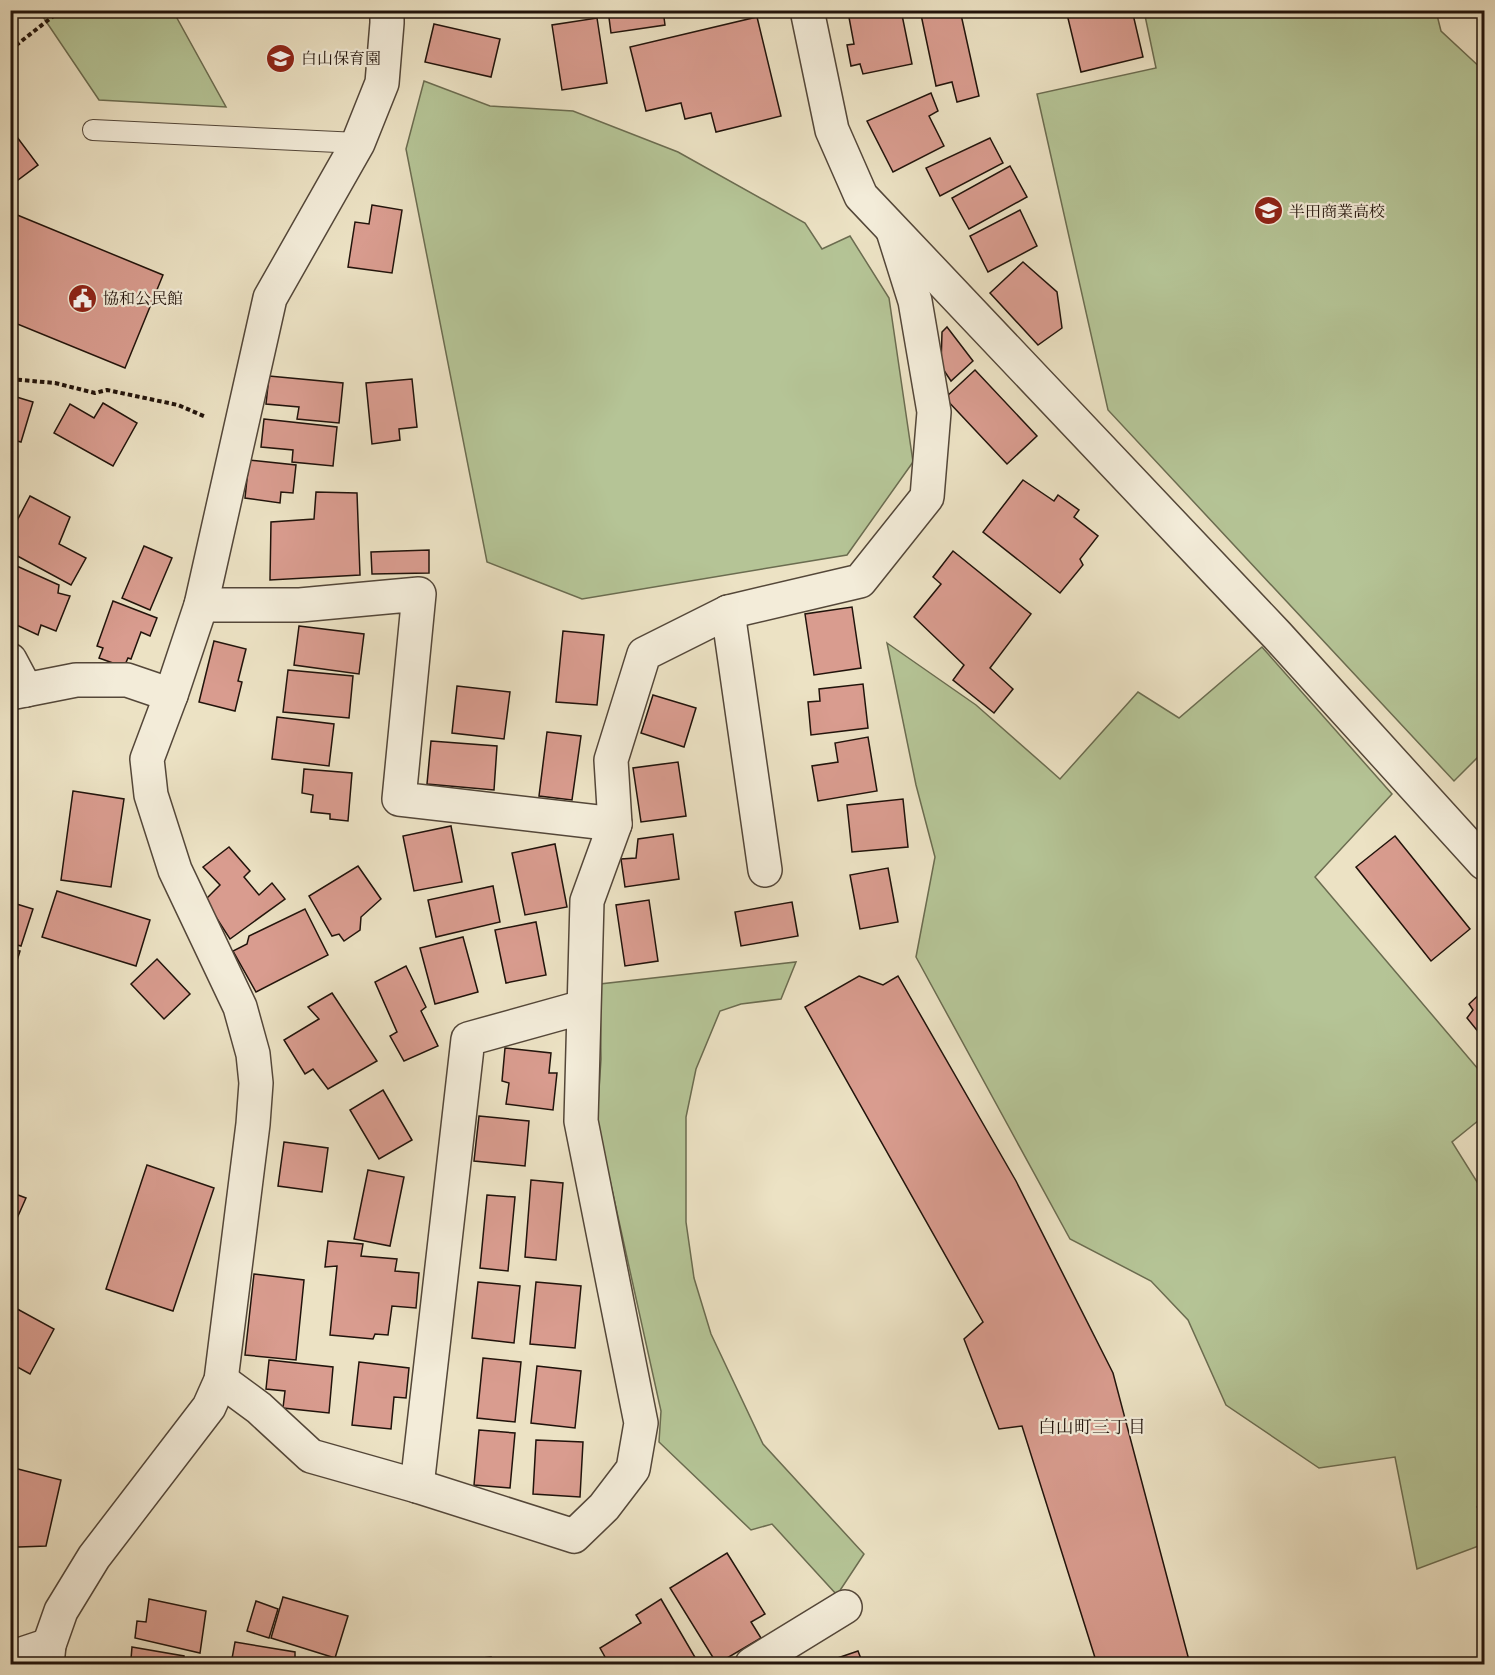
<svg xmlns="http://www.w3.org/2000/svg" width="1495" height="1675" viewBox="0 0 1495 1675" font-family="Alegreya,'Noto Serif JP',serif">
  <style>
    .green { fill: #b5c496; stroke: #6b6c50; stroke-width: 1.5 }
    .building { fill: #d99c8f; stroke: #21130b; stroke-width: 1.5 }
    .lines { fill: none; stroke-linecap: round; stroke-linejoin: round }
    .service-casing { stroke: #544739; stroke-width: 22 }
    .minor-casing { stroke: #544739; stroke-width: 36 }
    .path { stroke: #21130b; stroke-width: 4; stroke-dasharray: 4.5 3; stroke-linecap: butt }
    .service { stroke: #f3ecd9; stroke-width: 20 }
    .minor { stroke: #f3ecd9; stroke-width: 33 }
    .labels { text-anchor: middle; stroke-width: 4.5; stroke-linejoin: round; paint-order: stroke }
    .poi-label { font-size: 16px; fill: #21130b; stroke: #f3ecd9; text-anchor: start }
    .neighbourhood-label { font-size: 18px; fill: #21130b; stroke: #f3ecd9 }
  </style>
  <rect width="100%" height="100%" fill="#ece2c4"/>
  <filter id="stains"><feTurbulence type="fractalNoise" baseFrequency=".00333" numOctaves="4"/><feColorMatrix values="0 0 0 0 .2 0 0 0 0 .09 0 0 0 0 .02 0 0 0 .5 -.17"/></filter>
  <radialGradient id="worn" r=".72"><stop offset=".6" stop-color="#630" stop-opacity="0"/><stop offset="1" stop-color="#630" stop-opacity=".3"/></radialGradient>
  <g class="green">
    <polygon points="39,11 173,11 226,107 99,100"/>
    <polygon points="1144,11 1436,11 1441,31 1484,71 1484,751 1454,781 1108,410 1037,94 1156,68"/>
    <polygon points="424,81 490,106 573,111 678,152 805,223 822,249 850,236 889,298 913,462 847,555 582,599 487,562 406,149"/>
    <polygon points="887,643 976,705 1060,779 1138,692 1179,718 1262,647 1392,794 1315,877 1484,1076 1484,1116 1452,1142 1484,1193 1484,1493 1477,1507 1484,1512 1484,1544 1417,1569 1395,1457 1319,1468 1226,1405 1188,1320 1151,1281 1070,1239 916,957 935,857 916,785"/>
    <polygon points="796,962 781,999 741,1004 720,1011 696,1069 686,1117 686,1222 694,1278 711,1334 763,1444 864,1554 837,1595 772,1524 751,1530 659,1442 661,1411 597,1122 601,1059 600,984"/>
  </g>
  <g class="building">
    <polygon points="434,10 496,10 434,15"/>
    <polygon points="608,10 663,10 665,25 611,33"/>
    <polygon points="856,10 901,10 912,64 863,74 860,64 851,66 847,45 854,44 848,12"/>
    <polygon points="920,10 960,10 979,96 957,102 952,82 936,86"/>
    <polygon points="1066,10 1132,10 1143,57 1081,72"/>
    <polygon points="757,17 781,116 716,132 711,113 685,119 681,103 646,111 630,47"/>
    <polygon points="597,18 607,83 562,90 552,25"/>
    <polygon points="434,24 500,39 491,77 425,62"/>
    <polygon points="931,93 938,111 929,116 944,146 893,172 867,121"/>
    <polygon points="14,133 38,165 14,183 10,179 10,136"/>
    <polygon points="990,138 1003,163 940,196 926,168"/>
    <polygon points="1010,166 1027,197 969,229 952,198"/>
    <polygon points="372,205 402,210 392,273 348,267 355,222 369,224"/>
    <polygon points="1020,210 1037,246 988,272 970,236"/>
    <polygon points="10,212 163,275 125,368 10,321"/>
    <polygon points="1023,262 1057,292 1062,328 1038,345 990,293"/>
    <polygon points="947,327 973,361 951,381 941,366 942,332"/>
    <polygon points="975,370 1037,436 1007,464 945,398"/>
    <polygon points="269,376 343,383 339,423 297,419 299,407 266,404"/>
    <polygon points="412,379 417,427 399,429 400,440 372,444 366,383"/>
    <polygon points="10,395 33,402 21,442 10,439"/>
    <polygon points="103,403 137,423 113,466 54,433 70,404 94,418"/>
    <polygon points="264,419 337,427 333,466 292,462 293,450 261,447"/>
    <polygon points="249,460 296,465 293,493 281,492 280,503 245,498"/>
    <polygon points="1023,480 1054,501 1058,495 1079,510 1074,517 1098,536 1080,559 1083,565 1060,593 983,532"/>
    <polygon points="316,492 357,493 360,575 270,580 271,522 314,519"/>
    <polygon points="30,496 70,517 59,544 86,558 71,585 10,552 10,534"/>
    <polygon points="144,546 172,558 150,610 122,598"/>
    <polygon points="429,550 429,573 372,574 371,552"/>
    <polygon points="953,551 1031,614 990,668 1013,689 994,713 953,680 964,665 914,617 941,584 933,577"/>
    <polygon points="10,563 59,585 58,593 70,596 56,631 41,625 38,635 10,622"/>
    <polygon points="113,601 157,618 150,636 141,632 131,659 128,658 124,667 99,658 103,648 97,646"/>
    <polygon points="852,607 861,668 814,675 805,614"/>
    <polygon points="299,626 364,634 359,674 294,665"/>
    <polygon points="563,631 604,635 597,705 556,702"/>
    <polygon points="214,641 246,649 238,681 242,682 235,711 199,702"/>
    <polygon points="288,670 353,676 349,718 283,712"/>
    <polygon points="863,684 868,728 811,735 808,702 820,701 819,689"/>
    <polygon points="457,686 510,692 504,739 452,733"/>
    <polygon points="653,695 696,708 684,747 641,733"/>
    <polygon points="277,717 334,724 329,766 272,759"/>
    <polygon points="547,732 581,736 572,800 539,796"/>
    <polygon points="868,737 877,791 818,801 812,766 838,762 835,743"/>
    <polygon points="431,741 497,746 494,790 427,784"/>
    <polygon points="678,762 686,816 641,822 633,768"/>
    <polygon points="304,769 352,773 348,821 330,819 330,814 311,812 313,795 302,793"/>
    <polygon points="73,791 124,799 111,887 61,880"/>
    <polygon points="903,799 908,847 852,852 847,805"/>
    <polygon points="451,826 462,882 414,891 403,836"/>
    <polygon points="673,834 679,879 625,887 621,859 636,858 638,839"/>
    <polygon points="1395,836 1470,929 1431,961 1356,867"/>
    <polygon points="555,844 567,907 525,915 512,853"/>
    <polygon points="229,847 250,871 244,877 259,895 272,883 285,899 230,939 205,900 220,885 203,867"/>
    <polygon points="358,866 381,899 361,917 360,930 344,941 339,934 332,936 309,896"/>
    <polygon points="888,868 898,922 860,929 850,875"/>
    <polygon points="493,886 500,922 436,937 428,900"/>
    <polygon points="57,891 150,920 136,966 42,937"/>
    <polygon points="649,900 658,961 625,966 616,905"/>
    <polygon points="10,902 33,909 21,946 10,943"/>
    <polygon points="792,902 798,936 741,946 735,912"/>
    <polygon points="305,909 328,955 256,992 233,951 247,944 249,936"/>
    <polygon points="536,922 546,975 506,983 495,930"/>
    <polygon points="463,937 478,992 435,1004 420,948"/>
    <polygon points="10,949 20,951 10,983"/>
    <polygon points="157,959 190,994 164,1019 131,984"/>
    <polygon points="406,966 426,1007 421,1011 438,1046 404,1061 390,1036 397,1032 375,982"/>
    <polygon points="859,976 883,985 898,976 1016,1181 1113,1373 1190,1664 1097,1664 1022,1426 999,1429 964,1339 983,1322 805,1007"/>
    <polygon points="1484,990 1484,1039 1467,1018 1473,1010 1469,1004"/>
    <polygon points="332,993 377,1061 328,1089 313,1069 305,1074 284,1040 319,1019 308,1007"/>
    <polygon points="505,1048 551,1053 549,1073 557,1073 553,1110 506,1104 509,1083 502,1081"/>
    <polygon points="383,1090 412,1140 379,1159 350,1110"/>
    <polygon points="479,1116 529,1121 525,1166 474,1161"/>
    <polygon points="284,1142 328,1148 322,1192 278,1186"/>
    <polygon points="147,1165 214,1188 173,1311 106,1289"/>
    <polygon points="368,1170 404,1177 390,1246 354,1239"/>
    <polygon points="531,1180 563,1183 556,1260 525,1257"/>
    <polygon points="10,1192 26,1198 10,1234"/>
    <polygon points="487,1195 515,1197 508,1271 480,1268"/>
    <polygon points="328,1241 363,1244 361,1256 397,1259 395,1271 419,1273 416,1308 392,1306 388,1335 375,1334 373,1339 330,1335 337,1266 325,1267"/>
    <polygon points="254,1274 304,1280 296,1360 245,1355"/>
    <polygon points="478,1282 520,1286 514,1343 472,1338"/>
    <polygon points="536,1282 581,1286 575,1348 530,1344"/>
    <polygon points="10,1305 54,1329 30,1374 10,1363"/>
    <polygon points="483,1358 521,1362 515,1422 477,1418"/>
    <polygon points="269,1360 333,1367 329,1413 283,1408 285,1391 266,1389"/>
    <polygon points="359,1362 409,1368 406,1398 394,1397 391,1429 352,1425"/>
    <polygon points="537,1366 581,1371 575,1428 531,1423"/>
    <polygon points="479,1430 515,1433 510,1488 474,1485"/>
    <polygon points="536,1440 583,1442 580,1497 533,1494"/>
    <polygon points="14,1468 61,1480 46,1546 19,1547 10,1545 10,1482"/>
    <polygon points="727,1553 765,1614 751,1622 761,1638 717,1664 670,1588"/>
    <polygon points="283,1597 348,1616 335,1658 271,1638"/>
    <polygon points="149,1599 206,1611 200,1653 135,1638 137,1621 146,1622"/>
    <polygon points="661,1599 696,1659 687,1664 609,1664 600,1648 641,1623 636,1615"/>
    <polygon points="256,1601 278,1609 269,1638 247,1631"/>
    <polygon points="235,1642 295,1652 295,1664 231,1664"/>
    <polygon points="132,1647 184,1656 184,1664 117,1664 118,1658 131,1659"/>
    <polygon points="858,1651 863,1664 820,1664"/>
    <polygon points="491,1657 491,1664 423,1664"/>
  </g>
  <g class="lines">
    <defs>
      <polyline id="service" points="93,130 358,143"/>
      <g id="minor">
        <polyline points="807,10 832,130 861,196 1277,635 1484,863"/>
        <polyline points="201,605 300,605 419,594 399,799 615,824"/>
        <polyline points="728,612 765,870"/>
        <polyline points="10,660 26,690"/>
        <polyline points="10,693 76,680 127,680 171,695"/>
        <polyline points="221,1380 259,1408 311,1456 417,1486 574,1536 604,1507 633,1469 641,1423 581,1121 587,901 615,824 611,760 644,654 728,612 860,581 927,497 934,412 915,301 893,231"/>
        <polyline points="417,1486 468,1039 583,1007"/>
        <polyline points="10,1658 49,1645"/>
        <polyline points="47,1664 49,1645 61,1611 94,1557 209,1407 221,1380 253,1124 256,1083 253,1054 240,1007 175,870 151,795 147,759 171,695 201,605 270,298 358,143 382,83 387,23 387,10"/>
        <polyline points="752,1664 845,1607"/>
      </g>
    </defs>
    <use href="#service" class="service-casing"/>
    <use href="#minor" class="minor-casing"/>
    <g class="path">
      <polyline points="10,50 61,10"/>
      <polyline points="10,379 55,383 95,393 107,390 178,405 206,417"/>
    </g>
    <use href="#service" class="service"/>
    <use href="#minor" class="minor"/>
  </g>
  <defs>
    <symbol id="school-disc" viewBox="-11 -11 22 22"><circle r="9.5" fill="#8f2418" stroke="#f3ecd9"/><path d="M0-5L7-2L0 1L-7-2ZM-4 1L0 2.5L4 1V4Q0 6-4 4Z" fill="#fff"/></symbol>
    <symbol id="civic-disc" viewBox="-11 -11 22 22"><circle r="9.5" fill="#8f2418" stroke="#f3ecd9"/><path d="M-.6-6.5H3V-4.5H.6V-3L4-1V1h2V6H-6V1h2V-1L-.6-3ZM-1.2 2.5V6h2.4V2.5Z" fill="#fff"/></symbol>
  </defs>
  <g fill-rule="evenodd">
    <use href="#school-disc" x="264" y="42" width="33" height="33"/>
    <use href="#school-disc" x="1252" y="194" width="33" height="33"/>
    <use href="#civic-disc" x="66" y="282" width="33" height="33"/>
  </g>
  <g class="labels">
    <g class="poi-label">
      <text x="301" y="64">白山保育園</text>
      <text x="1289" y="217">半田商業高校</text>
      <text x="103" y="304">協和公民館</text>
    </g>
    <g class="neighbourhood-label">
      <text x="1092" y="1433">白山町三丁目</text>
    </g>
  </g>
  <rect width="1495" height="1675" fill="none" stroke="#ece2c4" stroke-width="36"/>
  <rect x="12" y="12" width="1471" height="1651" fill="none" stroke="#21130b" stroke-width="3"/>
  <rect x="18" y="18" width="1459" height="1639" fill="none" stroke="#21130b" stroke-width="1.5"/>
  <rect width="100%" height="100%" filter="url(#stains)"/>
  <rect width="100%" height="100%" fill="url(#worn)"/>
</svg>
